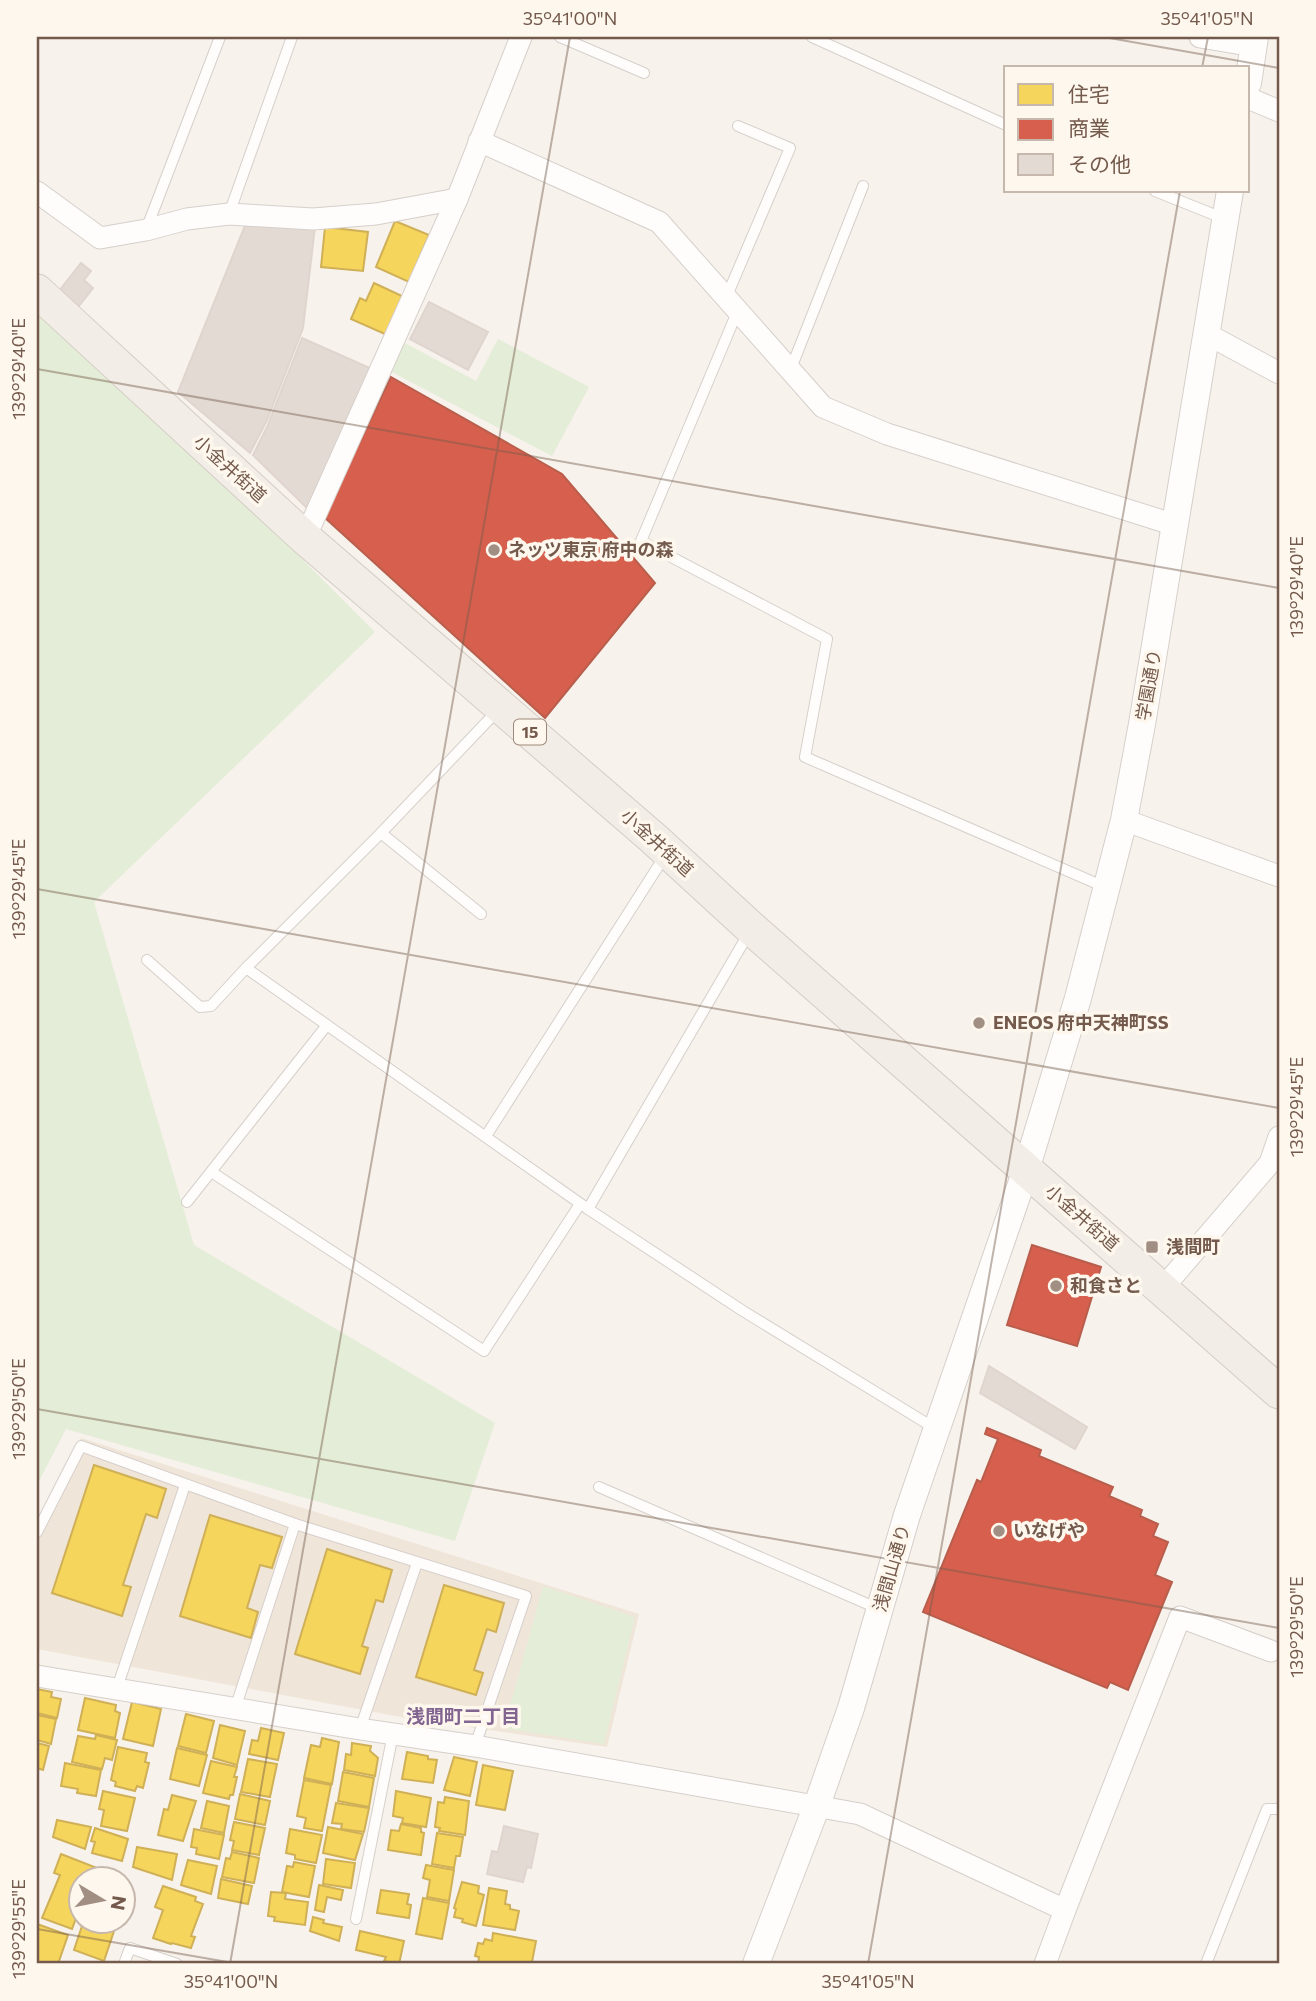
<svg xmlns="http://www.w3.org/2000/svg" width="1316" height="2001" viewBox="0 0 1316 2001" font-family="Commissioner,'Noto Sans JP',sans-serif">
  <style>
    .residential { fill: #f0e5d9 }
    .green { fill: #e4edd7 }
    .homes { fill: #f6d55c; stroke: #cfb057; stroke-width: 2 }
    .shops { fill: #d6604d; stroke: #b95e4d; stroke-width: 2 }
    .building { fill: #e3dbd3; stroke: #e0d5ce; stroke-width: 2 }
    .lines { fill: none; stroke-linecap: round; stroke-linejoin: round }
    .service-casing { stroke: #d6cfca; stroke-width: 12 }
    .minor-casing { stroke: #d6cfca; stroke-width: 23 }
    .tertiary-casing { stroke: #d6cfca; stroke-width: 28 }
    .primary-casing { stroke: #d5ccc6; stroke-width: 35 }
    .service { stroke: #fefdfc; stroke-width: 10 }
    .minor { stroke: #fefdfc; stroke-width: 21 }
    .tertiary { stroke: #fefdfc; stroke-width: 26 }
    .primary { stroke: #f2ede6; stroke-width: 33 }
    .ticks { fill: none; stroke: #745a4c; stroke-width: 2; stroke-opacity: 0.45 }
    .poi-dot { fill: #a28f84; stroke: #fef7ed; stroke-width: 2.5 }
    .labels { text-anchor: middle; stroke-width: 7; stroke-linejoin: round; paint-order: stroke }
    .shield { fill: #fef7ed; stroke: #9d897c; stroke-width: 2 }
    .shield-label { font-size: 16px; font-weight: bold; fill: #745a4c }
    .street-label { font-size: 18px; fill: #745a4c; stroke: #fef7ed }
    .poi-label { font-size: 18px; font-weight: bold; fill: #745a4c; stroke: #fef7ed; text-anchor: start }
    .neighbourhood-label { font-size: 19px; font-weight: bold; fill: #816490; stroke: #fef7ed }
    .neatline { fill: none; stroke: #745a4c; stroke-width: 2.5 }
    .ticks-label { font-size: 18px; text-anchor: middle; fill: #745a4c }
  </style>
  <rect width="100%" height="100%" fill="#f7f2ec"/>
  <polygon class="residential" points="81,1438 639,1614 607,1747 406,1718 37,1649 37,1519"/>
  <g class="green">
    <polygon points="37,294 375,632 94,902 194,1245 495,1423 455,1541 66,1429 37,1485"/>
    <polygon points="498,339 589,387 552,456 390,371 405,343 476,381"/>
    <polygon points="543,1586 635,1617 604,1744 504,1728"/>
  </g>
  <g class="homes">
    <polygon points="395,221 429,235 409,282 376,267"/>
    <polygon points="325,227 368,232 363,271 321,267"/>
    <polygon points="374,283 404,297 387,335 351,319 360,298 366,301"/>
    <polygon points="94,1465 166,1489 157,1518 146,1514 123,1585 131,1587 122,1616 52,1593"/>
    <polygon points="210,1515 282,1537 272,1568 260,1565 247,1608 258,1612 251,1638 180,1616"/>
    <polygon points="327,1549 392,1570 383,1602 376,1600 362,1646 368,1648 360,1674 295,1654"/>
    <polygon points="444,1585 504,1603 496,1632 487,1629 474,1670 483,1673 476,1695 416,1677"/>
    <polygon points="37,1689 52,1692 51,1697 61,1699 57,1718 37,1713"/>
    <polygon points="85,1698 116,1705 115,1711 120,1713 115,1738 78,1730"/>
    <polygon points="132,1702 161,1709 153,1746 123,1739"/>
    <polygon points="186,1714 214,1721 206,1753 178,1746"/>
    <polygon points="37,1715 56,1719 51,1744 37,1740"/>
    <polygon points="220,1725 245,1731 237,1765 213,1758"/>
    <polygon points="261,1728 284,1733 278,1760 249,1754 252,1740 258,1741"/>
    <polygon points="96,1735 117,1740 112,1760 105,1758 102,1769 72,1762 78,1736 95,1739"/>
    <polygon points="322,1738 339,1742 332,1784 304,1778 311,1745 320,1747"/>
    <polygon points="37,1743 49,1746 43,1770 37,1768"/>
    <polygon points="352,1743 371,1746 370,1751 378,1758 375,1776 344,1770 346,1754 351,1755"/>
    <polygon points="118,1747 147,1753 145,1762 149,1763 143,1788 137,1786 135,1791 115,1786 116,1782 111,1780"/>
    <polygon points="177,1748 207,1755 199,1786 170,1779"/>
    <polygon points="407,1752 428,1756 428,1759 437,1760 433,1783 402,1779"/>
    <polygon points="454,1757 477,1762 470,1796 444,1790"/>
    <polygon points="248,1759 277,1764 270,1797 241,1792"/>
    <polygon points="211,1761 237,1767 234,1777 237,1777 233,1795 230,1795 229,1799 203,1793"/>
    <polygon points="65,1763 101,1770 96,1796 77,1793 78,1789 61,1786"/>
    <polygon points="483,1765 513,1771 505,1810 476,1805"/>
    <polygon points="343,1772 374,1778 369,1807 338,1801"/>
    <polygon points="304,1780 331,1785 322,1831 304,1828 306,1818 297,1816"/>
    <polygon points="103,1791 135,1798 127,1831 101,1826 104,1810 99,1809"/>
    <polygon points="396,1791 431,1798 426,1827 402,1823 403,1818 393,1816"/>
    <polygon points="240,1794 270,1801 265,1825 235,1819"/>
    <polygon points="172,1795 196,1801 183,1841 158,1835 164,1809 168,1810"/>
    <polygon points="445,1797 469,1801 465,1835 439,1831 440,1828 435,1827 438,1802 444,1803"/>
    <polygon points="207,1801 229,1806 224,1833 201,1828"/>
    <polygon points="336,1803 369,1808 364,1832 341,1829 342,1824 332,1823"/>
    <polygon points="57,1820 91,1827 85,1849 53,1837"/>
    <polygon points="234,1822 265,1828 259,1855 232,1850 234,1841 230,1840"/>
    <polygon points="401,1824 421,1828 421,1832 424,1833 421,1855 388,1850 391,1830 399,1831"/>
    <polygon points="328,1827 363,1834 355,1860 323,1853"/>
    <polygon points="95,1828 128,1839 122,1861 92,1853 95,1842 91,1841"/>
    <polygon points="194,1829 224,1835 219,1859 196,1854 197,1848 191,1847"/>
    <polygon points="290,1829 322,1835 316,1863 295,1859 295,1855 286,1853"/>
    <polygon points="437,1833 463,1837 460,1856 456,1856 454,1868 432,1864"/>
    <polygon points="137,1847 177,1854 172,1880 133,1867"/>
    <polygon points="232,1852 259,1858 254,1883 222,1877 226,1858 230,1859"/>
    <polygon points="61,1854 97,1868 92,1878 80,1878 80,1907 72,1929 42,1918 60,1875 54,1873"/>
    <polygon points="326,1859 355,1863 351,1888 323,1884"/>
    <polygon points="188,1860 217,1866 211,1894 181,1885"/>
    <polygon points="294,1862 315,1866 309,1897 282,1892 287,1866 293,1867"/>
    <polygon points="426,1865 454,1870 449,1901 427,1897 430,1880 423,1878"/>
    <polygon points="221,1879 252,1886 248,1904 218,1898"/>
    <polygon points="462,1882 479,1886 478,1893 484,1895 476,1926 462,1922 463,1919 454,1917 456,1909 454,1908"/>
    <polygon points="319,1885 343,1890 341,1900 327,1897 324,1912 315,1910"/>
    <polygon points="163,1886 196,1897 195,1901 203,1904 191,1936 195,1937 191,1948 172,1943 171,1944 153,1938 163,1910 155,1907"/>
    <polygon points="489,1888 507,1891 505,1904 510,1905 510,1909 519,1911 515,1930 483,1925"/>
    <polygon points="381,1890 409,1894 407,1904 411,1905 409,1918 377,1913"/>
    <polygon points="271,1892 286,1893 285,1899 308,1902 305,1925 274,1921 275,1917 268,1916"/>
    <polygon points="423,1898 449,1903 442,1939 416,1934"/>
    <polygon points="313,1917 324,1920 323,1923 342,1927 339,1941 310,1931"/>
    <polygon points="84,1920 114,1931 104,1961 74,1950"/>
    <polygon points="37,1924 68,1935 58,1964 37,1964"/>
    <polygon points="360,1931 404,1941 399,1964 384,1961 386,1957 356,1950"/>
    <polygon points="493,1933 536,1941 532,1962 530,1964 478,1964 479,1957 475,1956 478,1943 483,1944 485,1939 492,1941"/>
  </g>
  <g class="shops">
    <polygon points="391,377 562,474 655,583 545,718 324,517"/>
    <polygon points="1032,1245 1101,1267 1077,1346 1007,1325"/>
    <polygon points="987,1428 1041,1450 1039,1456 1113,1487 1109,1496 1142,1510 1140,1516 1158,1524 1153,1536 1168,1542 1155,1575 1172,1582 1128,1690 1110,1682 1107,1688 923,1612 977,1480 981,1482 998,1439 985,1434"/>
  </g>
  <g class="building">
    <polygon points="246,223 315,227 303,328 267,420 250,453 178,392"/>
    <polygon points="81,263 91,271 84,280 93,288 78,307 59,291"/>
    <polygon points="429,302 488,332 468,370 410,339"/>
    <polygon points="302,338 372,369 310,511 253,455 267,427"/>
    <polygon points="989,1366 1087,1427 1075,1449 980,1393"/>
    <polygon points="504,1826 538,1834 531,1868 527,1867 523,1882 487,1874 492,1851 498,1852"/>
  </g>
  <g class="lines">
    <defs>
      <g id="service">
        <polyline points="560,37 644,73"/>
        <polyline points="812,37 1006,125"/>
        <polyline points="1155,191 1225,219"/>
        <polyline points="229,214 292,37"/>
        <polyline points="146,230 220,37"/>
        <polyline points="726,298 790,148 738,126"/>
        <polyline points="738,310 641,541 827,639 805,757 1107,888"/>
        <polyline points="790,371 863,186"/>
        <polyline points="381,833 481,914"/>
        <polyline points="147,960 200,1007 211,1006 246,968 381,833 499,709"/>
        <polyline points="246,968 588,1209 743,1311 936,1429"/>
        <polyline points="486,1136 666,854"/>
        <polyline points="213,1173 484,1351 580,1204"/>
        <polyline points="187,1202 327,1025"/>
        <polyline points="588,1209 750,931"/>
        <polyline points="599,1487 879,1609"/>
        <polyline points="37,1532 81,1446 295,1524 526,1596 475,1746"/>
        <polyline points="117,1688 185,1485"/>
        <polyline points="235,1709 295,1524"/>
        <polyline points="360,1729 417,1563"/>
        <polyline points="356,1919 393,1734"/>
        <polyline points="124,1964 130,1948 177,1964"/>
        <polyline points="1206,1964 1267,1809 1279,1809"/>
      </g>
      <g id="minor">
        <polyline points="1200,37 1254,46"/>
        <polyline points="1248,98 1279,111"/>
        <polyline points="479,141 659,222 823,407 887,434 1175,525"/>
        <polyline points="37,192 100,238 146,230 187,219 229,214 313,219 376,214 457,199"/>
        <polyline points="1207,334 1279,373"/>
        <polyline points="305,538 457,199 521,37"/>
        <polyline points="1124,820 1279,876"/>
        <polyline points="1162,1289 1270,1163 1279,1137"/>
        <polyline points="37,1676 360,1729 475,1746 860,1814 1065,1910 1180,1617 1271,1651"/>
        <polyline points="1045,1964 1065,1910"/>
      </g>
      <g id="tertiary">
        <polyline points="1248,83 1255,37"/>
        <polyline points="756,1964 816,1808 851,1708 907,1515 1026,1170 1078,998 1124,820 1142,724 1230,191"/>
      </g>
      <polyline id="primary" points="37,291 305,538 653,838 751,928 1279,1392"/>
    </defs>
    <use href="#service" class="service-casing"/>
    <use href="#minor" class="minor-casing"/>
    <use href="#tertiary" class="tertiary-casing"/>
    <use href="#primary" class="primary-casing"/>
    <use href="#service" class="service"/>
    <use href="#minor" class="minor"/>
    <use href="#tertiary" class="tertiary"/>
    <use href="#primary" class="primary"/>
  </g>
  <path class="ticks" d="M1104,37L1279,68M1202,68L1208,37M37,369L1279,588M37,889L1279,1108M37,1409L1279,1628M37,1929L239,1964M230,1964L570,37M868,1964L1180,191"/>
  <g class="poi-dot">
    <circle cx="494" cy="550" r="7"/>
    <circle cx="979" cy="1023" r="7"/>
    <rect x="1145" y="1240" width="14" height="14" rx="3.5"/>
    <circle cx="1056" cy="1286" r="7"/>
    <circle cx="999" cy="1531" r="7"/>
  </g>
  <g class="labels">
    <rect class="shield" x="514" y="719.5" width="32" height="25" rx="5"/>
    <g class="shield-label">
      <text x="530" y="738">15</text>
    </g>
    <g class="street-label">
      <text transform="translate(230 469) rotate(42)" y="6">小金井街道</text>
      <text transform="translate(1149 685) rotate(-80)" y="6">学園通り</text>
      <text transform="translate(657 843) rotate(42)" y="6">小金井街道</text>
      <text transform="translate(1082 1218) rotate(41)" y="6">小金井街道</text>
      <text transform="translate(892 1568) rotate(-74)" y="6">浅間山通り</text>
    </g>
    <g class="poi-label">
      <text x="508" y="556">ネッツ東京 府中の森</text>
      <text x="993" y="1029">ENEOS 府中天神町SS</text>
      <text x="1166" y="1253">浅間町</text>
      <text x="1070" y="1292">和食さと</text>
      <text x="1013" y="1537">いなげや</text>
    </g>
    <g class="neighbourhood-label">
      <text x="463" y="1723">浅間町二丁目</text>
    </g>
  </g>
  <rect width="1316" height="2001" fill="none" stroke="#fef7ed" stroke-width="77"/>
  <rect x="1004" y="66" width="245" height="126" fill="#fef7ed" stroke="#c7b8ad" stroke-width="2"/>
  <rect x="1018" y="84" width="35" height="21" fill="#f6d55c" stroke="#c7b8ad" stroke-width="2"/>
  <text x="1068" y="102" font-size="21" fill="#745a4c">住宅</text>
  <rect x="1018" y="119" width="35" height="21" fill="#d6604d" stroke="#c7b8ad" stroke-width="2"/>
  <text x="1068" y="136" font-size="21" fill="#745a4c">商業</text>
  <rect x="1018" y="154" width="35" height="21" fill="#e3dbd3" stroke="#c7b8ad" stroke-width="2"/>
  <text x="1068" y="172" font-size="21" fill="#745a4c">その他</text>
  <g transform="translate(102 1900) rotate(100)"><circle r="33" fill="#fef7ed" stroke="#c7b8ad" stroke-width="2"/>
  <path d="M0-5L12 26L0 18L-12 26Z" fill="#a28f84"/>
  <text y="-10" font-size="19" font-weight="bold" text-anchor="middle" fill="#745a4c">N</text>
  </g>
  <rect x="38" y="38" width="1240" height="1924" class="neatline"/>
  <g class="ticks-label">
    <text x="570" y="25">35°41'00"N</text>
    <text x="1207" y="25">35°41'05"N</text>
    <text transform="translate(19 369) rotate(-90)" y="6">139°29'40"E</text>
    <text transform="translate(1297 587) rotate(-90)" y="6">139°29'40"E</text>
    <text transform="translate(19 889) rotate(-90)" y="6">139°29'45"E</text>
    <text transform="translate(1297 1107) rotate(-90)" y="6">139°29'45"E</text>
    <text transform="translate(19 1409) rotate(-90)" y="6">139°29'50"E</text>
    <text transform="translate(1297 1627) rotate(-90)" y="6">139°29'50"E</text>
    <text transform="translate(19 1929) rotate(-90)" y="6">139°29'55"E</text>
    <text x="231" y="1988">35°41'00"N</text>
    <text x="868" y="1988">35°41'05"N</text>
  </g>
</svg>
